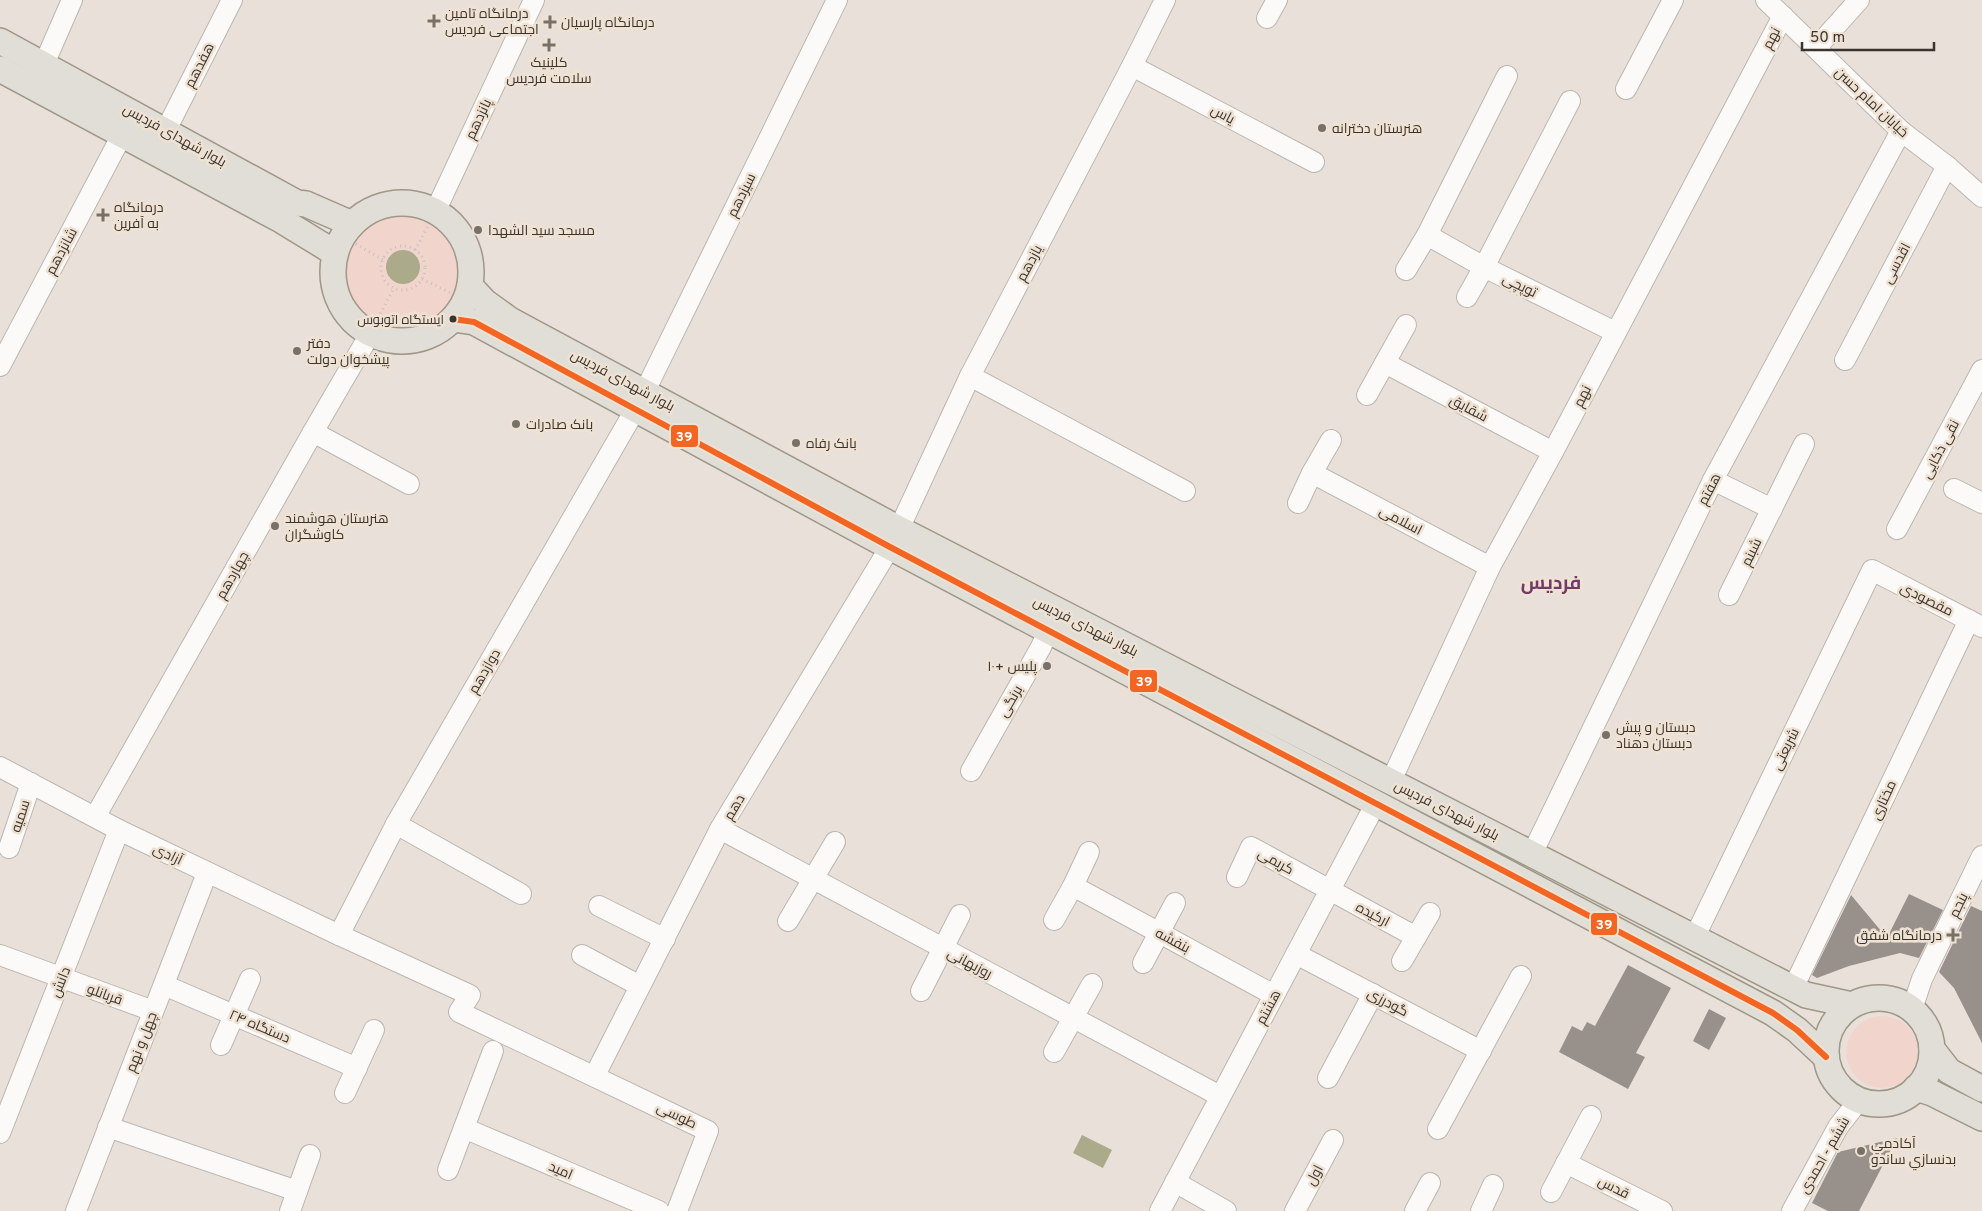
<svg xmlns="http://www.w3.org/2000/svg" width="1982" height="1211" viewBox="0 0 1982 1211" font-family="Overpass,Cairo,sans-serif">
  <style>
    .green { fill: #f1d5cc }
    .water { fill: #abaa8b }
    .building { fill: #98918b }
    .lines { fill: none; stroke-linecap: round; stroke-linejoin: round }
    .minor-casing { stroke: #bcb6b0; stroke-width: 22 }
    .major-casing { stroke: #9f9787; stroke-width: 28 }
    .path { stroke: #c5c2bf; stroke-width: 3; stroke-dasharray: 1 4; stroke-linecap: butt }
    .minor { stroke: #fcfaf9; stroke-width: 20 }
    .major { stroke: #e0ded6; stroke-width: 25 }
    .bus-1-casing { stroke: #efe2d3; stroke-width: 10 }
    .bus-1 { stroke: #f26522; stroke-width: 6 }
    .poi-dot { fill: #77716a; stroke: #efe2d3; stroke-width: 2 }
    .bus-dot { fill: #39342e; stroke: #efe2d3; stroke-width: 2 }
    .labels { text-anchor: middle; stroke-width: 5; stroke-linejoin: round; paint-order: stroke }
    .bus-label { font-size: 13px; fill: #39342e; stroke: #efe2d3; text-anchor: end }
    .poi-label { font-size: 14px; fill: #39342e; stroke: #efe2d3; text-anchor: start }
    .street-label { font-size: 14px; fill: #39342e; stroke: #efe2d3 }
    .district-label { font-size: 19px; font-weight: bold; fill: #723a68; stroke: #efe2d3 }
    .line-badge { stroke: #efe2d3; stroke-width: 2 }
    .badge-label { font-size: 14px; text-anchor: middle; font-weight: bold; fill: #fff }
  </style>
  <rect width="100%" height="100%" fill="#e9e1d9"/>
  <g class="green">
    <circle cx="405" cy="273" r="61"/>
    <circle cx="1882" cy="1052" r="36"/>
  </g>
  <g class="water">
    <circle cx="403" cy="267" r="17"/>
    <polygon points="1082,1135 1112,1150 1103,1168 1073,1153"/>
  </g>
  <g class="building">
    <polygon points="1909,894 1943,910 1919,958 1900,953 1849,966 1817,978 1812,975 1851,895 1887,938"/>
    <polygon points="1971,906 1982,911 1982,1043 1954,988 1939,972"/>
    <polygon points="1628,965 1671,988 1636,1053 1645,1057 1628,1089 1559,1052 1572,1026 1582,1031 1587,1022 1595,1026"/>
    <polygon points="1709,1009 1726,1018 1709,1050 1693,1041"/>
    <polygon points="1897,1138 1859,1211 1828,1211 1812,1203 1838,1152"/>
  </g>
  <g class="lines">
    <defs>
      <g id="minor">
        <polyline points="1766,0 1901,131 1947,166 1982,197"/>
        <polyline points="1267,18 1277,0"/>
        <polyline points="1816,48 1859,0"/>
        <polyline points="44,64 72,0"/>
        <polyline points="1132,66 1314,162"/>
        <polyline points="1626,89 1673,0"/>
        <polyline points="166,130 232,0"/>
        <polyline points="435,212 534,0"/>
        <polyline points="1427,235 1484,267 1615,332"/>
        <polyline points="1406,270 1427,235 1507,76"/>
        <polyline points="1467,297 1484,267 1570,101"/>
        <polyline points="1845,360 1947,166"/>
        <polyline points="1385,363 1553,452"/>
        <polyline points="0,366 122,135"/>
        <polyline points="970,376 1185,491"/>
        <polyline points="645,391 837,0"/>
        <polyline points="1367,395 1406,325"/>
        <polyline points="313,432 409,484"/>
        <polyline points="1312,473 1490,567"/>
        <polyline points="1713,480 1772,509"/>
        <polyline points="1954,489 1982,503"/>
        <polyline points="1298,503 1312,473 1331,440"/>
        <polyline points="899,529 970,376 1132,66 1165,0"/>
        <polyline points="1897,529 1982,370"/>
        <polyline points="1729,595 1804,444"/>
        <polyline points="0,767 119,830 339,935 470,995 459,1012 708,1131 677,1211"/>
        <polyline points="971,771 1041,647 1048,631"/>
        <polyline points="1391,781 1490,567 1553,452 1783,16"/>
        <polyline points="95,817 313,432 370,334"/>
        <polyline points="396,824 521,894"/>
        <polyline points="720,829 1220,1096"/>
        <polyline points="9,848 31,783"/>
        <polyline points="1532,854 1713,480 1901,131"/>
        <polyline points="1237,877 1251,847 1416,937"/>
        <polyline points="1073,886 1274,995"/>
        <polyline points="599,906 665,939"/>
        <polyline points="1054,920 1073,886 1089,852"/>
        <polyline points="788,921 835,842"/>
        <polyline points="1699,928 1872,570 1982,627"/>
        <polyline points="339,935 396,824 635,410"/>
        <polyline points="1296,954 1481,1051"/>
        <polyline points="0,955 153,1011"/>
        <polyline points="582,955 640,986"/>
        <polyline points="1402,961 1430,913"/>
        <polyline points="1143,963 1175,903"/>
        <polyline points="1797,980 1969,620"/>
        <polyline points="164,985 357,1068"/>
        <polyline points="921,991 960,915"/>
        <polyline points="1912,1009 1922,979 1982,856"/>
        <polyline points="221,1045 250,979"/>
        <polyline points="1054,1052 1092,984"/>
        <polyline points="595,1075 720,829 890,547"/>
        <polyline points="1328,1078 1373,994"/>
        <polyline points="345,1093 374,1030"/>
        <polyline points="108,1127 297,1191"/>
        <polyline points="464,1128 659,1211"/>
        <polyline points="1438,1129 1521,976"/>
        <polyline points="0,1133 119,830"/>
        <polyline points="1566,1163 1662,1211"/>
        <polyline points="448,1170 493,1051"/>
        <polyline points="1175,1182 1226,1211"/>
        <polyline points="1551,1192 1591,1116"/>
        <polyline points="76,1211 207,873"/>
        <polyline points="290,1211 310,1155"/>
        <polyline points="1160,1211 1376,803"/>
        <polyline points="1295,1211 1333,1140"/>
        <polyline points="1415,1211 1430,1183"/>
        <polyline points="1481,1211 1493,1185"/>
        <polyline points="1792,1211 1838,1127 1859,1100"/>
      </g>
      <g id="major">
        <polyline points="0,41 297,203 306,204 352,224"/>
        <polyline points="0,69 281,220 335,253"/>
        <circle cx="402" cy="272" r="69"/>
        <polyline points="470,286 485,302 510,320 899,529 1806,995 1852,1005"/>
        <polyline points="453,319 474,322 890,547 1773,1013 1797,1030 1826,1057"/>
        <circle cx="1879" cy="1051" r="53"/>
        <polyline points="1932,1049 1949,1071 1982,1089"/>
        <polyline points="1916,1088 1932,1093 1982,1118"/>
      </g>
    </defs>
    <use href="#minor" class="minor-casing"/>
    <use href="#major" class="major-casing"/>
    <g class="path">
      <polyline points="356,244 383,260"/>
      <circle cx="403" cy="268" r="22"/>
      <polyline points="415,250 428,226"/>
      <polyline points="422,279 451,293"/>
      <polyline points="378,318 394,288"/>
    </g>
    <use href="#minor" class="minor"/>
    <use href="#major" class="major"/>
    <defs>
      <polyline id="bus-1" points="453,319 474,322 890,547 1773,1013 1797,1030 1826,1057"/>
    </defs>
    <use href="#bus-1" class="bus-1-casing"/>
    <use href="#bus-1" class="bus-1"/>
  </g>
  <g class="poi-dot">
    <path d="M431.5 13.5h5v5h5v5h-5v5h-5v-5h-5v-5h5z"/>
    <path d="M547.5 14.5h5v5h5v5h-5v5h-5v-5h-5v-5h5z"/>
    <path d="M546.5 37.5h5v5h5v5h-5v5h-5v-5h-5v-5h5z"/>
    <circle cx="1322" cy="128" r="5"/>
    <path d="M100.5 207.5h5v5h5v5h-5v5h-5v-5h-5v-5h5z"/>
    <circle cx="478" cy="230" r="5"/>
    <circle cx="297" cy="351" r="5"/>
    <circle cx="516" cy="424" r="5"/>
    <circle cx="796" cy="443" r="5"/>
    <circle cx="275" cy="526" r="5"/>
    <circle cx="1047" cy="666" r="5"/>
    <circle cx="1606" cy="735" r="5"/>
    <path d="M1950.5 927.5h5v5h5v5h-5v5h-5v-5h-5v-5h5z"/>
    <circle cx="1861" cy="1151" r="5"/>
  </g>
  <circle class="bus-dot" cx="453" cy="319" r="4.5"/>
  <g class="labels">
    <g class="bus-label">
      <text x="444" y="324">ایستگاه اتوبوس</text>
    </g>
    <g class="poi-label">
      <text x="445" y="18">درمانگاه تامین<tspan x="445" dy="16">اجتماعی فردیس</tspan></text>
      <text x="561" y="27">درمانگاه پارسیان</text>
      <text x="549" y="67" text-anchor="middle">کلینیک<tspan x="549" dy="16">سلامت فردیس</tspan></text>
      <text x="1332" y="133">هنرستان دخترانه</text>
      <text x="114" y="212">درمانگاه<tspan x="114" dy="16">به آفرین</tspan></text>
      <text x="488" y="235">مسجد سید الشهدا</text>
      <text x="307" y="348">دفتر<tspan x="307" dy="16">پیشخوان دولت</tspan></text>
      <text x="526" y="429">بانک صادرات</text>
      <text x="806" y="448">بانک رفاه</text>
      <text x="285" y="523">هنرستان هوشمند<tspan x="285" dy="16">کاوشگران</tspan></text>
      <text x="1037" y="671" text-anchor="end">پلیس +۱۰</text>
      <text x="1616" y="732">دبستان و پبش<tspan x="1616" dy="16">دبستان دهناد</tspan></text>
      <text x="1942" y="940" text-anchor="end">درمانگاه شفق</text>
      <text x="1871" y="1148">آكادمي<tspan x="1871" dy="16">بدنسازي ساندو</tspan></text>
    </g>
    <g class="street-label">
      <text transform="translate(1771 38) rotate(-62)" y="5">نهم</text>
      <text transform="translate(199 65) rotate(-63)" y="5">هفدهم</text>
      <text transform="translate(1872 102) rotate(43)" y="5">خیابان امام حسن</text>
      <text transform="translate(1223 114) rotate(28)" y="5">یاس</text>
      <text transform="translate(478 119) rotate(-65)" y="5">پانزدهم</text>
      <text transform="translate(175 135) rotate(29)" y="5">بلوار شهدای فردیس</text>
      <text transform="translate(741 195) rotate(-64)" y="5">سیزدهم</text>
      <text transform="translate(61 251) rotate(-62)" y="5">شانزدهم</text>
      <text transform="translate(1029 263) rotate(-62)" y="5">یازدهم</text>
      <text transform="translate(1896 263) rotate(-62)" y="5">اقدسی</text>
      <text transform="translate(1520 285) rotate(26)" y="5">توپچی</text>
      <text transform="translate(623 380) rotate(28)" y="5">بلوار شهدای فردیس</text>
      <text transform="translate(1582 396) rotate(-63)" y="5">نهم</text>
      <text transform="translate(1469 408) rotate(28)" y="5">شقایق</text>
      <text transform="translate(1940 449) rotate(-62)" y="5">نقی ذکایی</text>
      <text transform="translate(1709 489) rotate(-63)" y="5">هفتم</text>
      <text transform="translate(1401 520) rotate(28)" y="5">اسلامی</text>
      <text transform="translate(1751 552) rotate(-64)" y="5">شبنم</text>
      <text transform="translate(232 575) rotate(-61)" y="5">چهاردهم</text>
      <text transform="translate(1927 599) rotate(27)" y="5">مقصودی</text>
      <text transform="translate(1086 626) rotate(27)" y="5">بلوار شهدای فردیس</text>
      <text transform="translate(484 671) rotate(-60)" y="5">دوازدهم</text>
      <text transform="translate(1010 701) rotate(-60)" y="5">برنگی</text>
      <text transform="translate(1785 749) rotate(-64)" y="5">شریعتی</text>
      <text transform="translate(1883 800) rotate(-65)" y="5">مختاری</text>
      <text transform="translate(734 807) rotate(-59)" y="5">دهم</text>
      <text transform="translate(1447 810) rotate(27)" y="5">بلوار شهدای فردیس</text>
      <text transform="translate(20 816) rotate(-72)" y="5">سمیه</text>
      <text transform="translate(168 854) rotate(26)" y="5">آزادی</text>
      <text transform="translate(1276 861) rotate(29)" y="5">کریمی</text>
      <text transform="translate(1958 905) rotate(-64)" y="5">پنجم</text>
      <text transform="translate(1373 914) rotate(28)" y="5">ارکیده</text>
      <text transform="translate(1173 940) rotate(28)" y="5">بنفشه</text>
      <text transform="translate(970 963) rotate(28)" y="5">روزبهانی</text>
      <text transform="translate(60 982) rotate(-68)" y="5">دانش</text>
      <text transform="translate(105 994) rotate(20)" y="5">قربانلو</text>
      <text transform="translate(1388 1002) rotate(28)" y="5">گودرزی</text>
      <text transform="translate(1268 1007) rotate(-62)" y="5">هشتم</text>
      <text transform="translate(260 1026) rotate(23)" y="5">۲۴ دستگاه</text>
      <text transform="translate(141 1042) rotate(-69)" y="5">چهل و نهم</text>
      <text transform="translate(677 1115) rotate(26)" y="5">طوسی</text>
      <text transform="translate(1824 1155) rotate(-60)" y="5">ششم - احمدی</text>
      <text transform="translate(561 1170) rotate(23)" y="5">امید</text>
      <text transform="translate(1314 1175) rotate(-62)" y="5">اول</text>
      <text transform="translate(1614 1187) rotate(27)" y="5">قدس</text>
    </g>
    <g class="district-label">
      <text x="1551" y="589">فردیس</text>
    </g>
  </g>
  <g class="line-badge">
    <rect x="670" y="424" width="29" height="24" rx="5" fill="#f26522"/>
    <rect x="1129" y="669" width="29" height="24" rx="5" fill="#f26522"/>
    <rect x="1590" y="912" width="28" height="24" rx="5" fill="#f26522"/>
  </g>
  <g class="badge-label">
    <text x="684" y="441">39</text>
    <text x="1144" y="686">39</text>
    <text x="1604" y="929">39</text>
  </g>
  <path d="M1802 42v8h132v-8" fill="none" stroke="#39342e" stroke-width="2.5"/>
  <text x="1810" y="42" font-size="15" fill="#39342e" stroke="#efe2d3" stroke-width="4" paint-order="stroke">50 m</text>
</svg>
